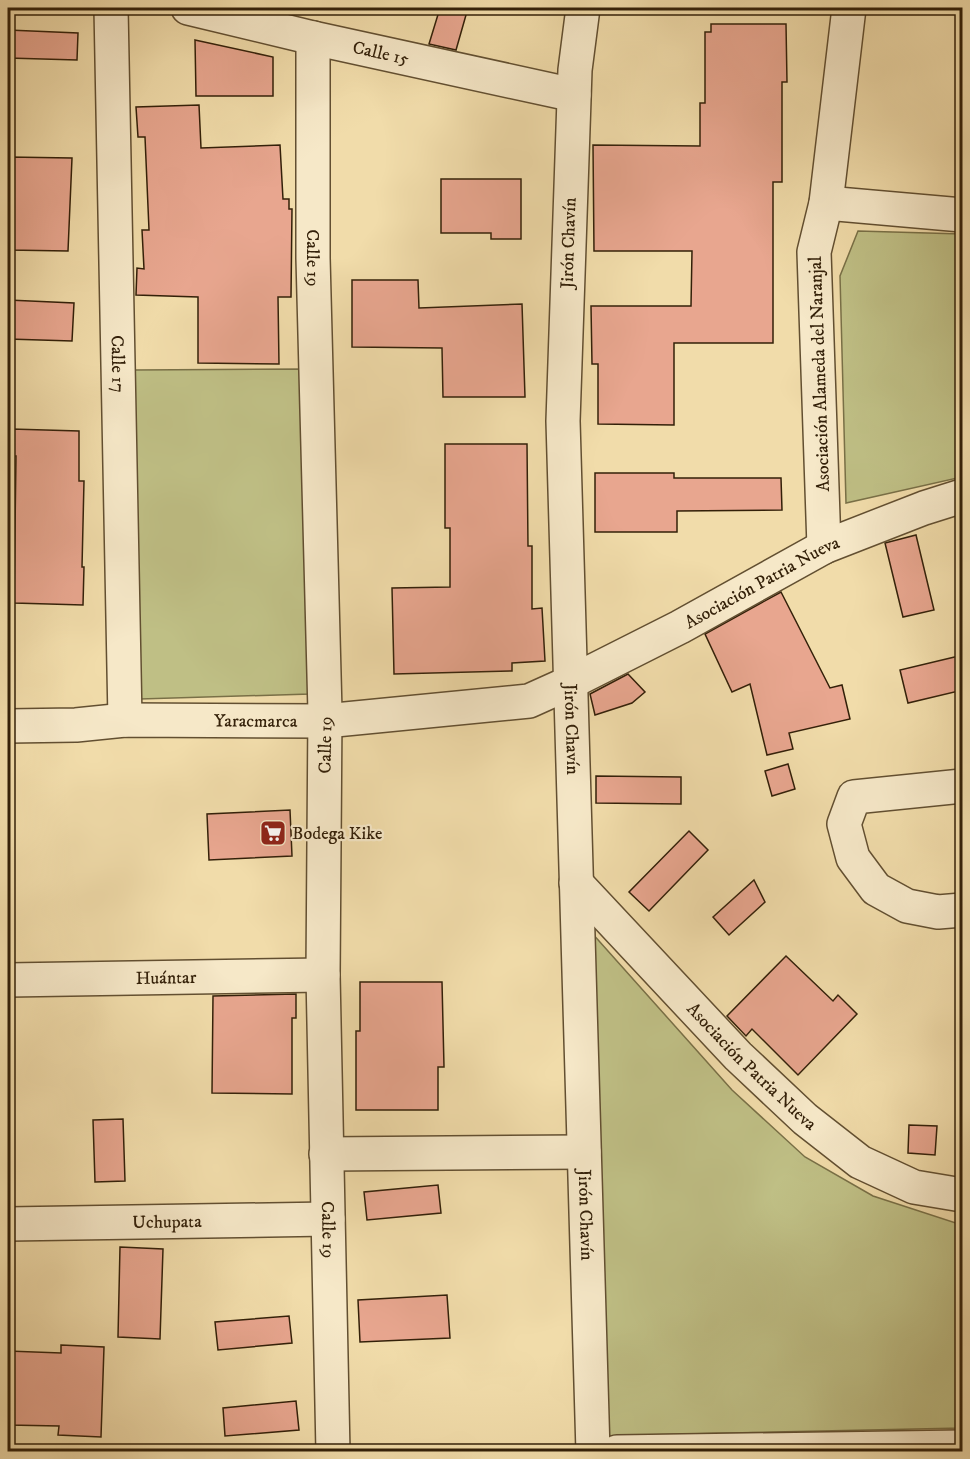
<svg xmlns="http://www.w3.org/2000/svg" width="970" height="1459" viewBox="0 0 970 1459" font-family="'IM FELL DW Pica',serif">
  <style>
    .green { fill: #bfbf85; stroke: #797047; stroke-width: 1.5 }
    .building { fill: #e8a68f; stroke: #332009; stroke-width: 1.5 }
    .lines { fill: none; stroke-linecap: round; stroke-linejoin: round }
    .street-casing { stroke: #624f31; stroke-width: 36 }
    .street { stroke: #f6e8c8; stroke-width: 33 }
    .labels { text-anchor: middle; stroke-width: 4.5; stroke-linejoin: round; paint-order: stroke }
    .street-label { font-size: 18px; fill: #332009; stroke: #f6e8c8 }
    .poi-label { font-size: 18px; fill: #332009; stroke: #f6e8c8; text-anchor: start }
  </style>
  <rect width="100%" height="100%" fill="#f1dcaa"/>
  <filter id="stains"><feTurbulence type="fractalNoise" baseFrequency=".00333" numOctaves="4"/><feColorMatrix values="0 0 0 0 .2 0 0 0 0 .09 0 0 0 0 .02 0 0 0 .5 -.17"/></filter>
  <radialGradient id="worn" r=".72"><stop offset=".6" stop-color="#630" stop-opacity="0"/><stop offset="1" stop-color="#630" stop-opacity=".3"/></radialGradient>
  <g class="green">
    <polygon points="858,231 962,234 962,477 846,503 840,276"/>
    <polygon points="303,369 310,694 140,699 134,370"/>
    <polygon points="591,932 732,1090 805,1157 873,1196 962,1225 962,1428 596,1436"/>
  </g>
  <g class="building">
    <polygon points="440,8 468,8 456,50 429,44"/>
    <polygon points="711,24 786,24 787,82 782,82 782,182 773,182 773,343 674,343 674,425 598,424 598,364 592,364 591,306 691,306 692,251 594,251 593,145 700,146 700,103 705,103 705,32 711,32"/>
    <polygon points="8,30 78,33 77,60 8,58"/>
    <polygon points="195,40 273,57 273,96 196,96"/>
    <polygon points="199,105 201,148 280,145 283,199 289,199 289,209 292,209 291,297 278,297 279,364 198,363 198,297 136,295 137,268 144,269 142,230 149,230 145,137 138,137 136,107"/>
    <polygon points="8,157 72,158 68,251 8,250"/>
    <polygon points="441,179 521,179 521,239 491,239 491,233 441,233"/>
    <polygon points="352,280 418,280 419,308 522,304 525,397 443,397 442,348 352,347"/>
    <polygon points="8,300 74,303 72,341 8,339"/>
    <polygon points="11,429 79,431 79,481 84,481 82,567 84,567 83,605 14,603 16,456 10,456"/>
    <polygon points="445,444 527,444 528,546 532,546 532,609 542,608 545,661 512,663 512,671 394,674 392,588 450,587 450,528 445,528"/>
    <polygon points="595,473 674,473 674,478 781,478 782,510 677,511 677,532 595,532"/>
    <polygon points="916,535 934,610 903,617 885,543"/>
    <polygon points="781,592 830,688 842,685 850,719 789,733 793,749 767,755 750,684 732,692 705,634"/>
    <polygon points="963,655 963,690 908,703 900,670"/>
    <polygon points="628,674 645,692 632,703 595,715 590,694"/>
    <polygon points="788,764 795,789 772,796 765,771"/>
    <polygon points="596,776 681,777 681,804 596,803"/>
    <polygon points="290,810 292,856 209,860 207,814"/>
    <polygon points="689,831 708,850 649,911 629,892"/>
    <polygon points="754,880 765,902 729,935 713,917"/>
    <polygon points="786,956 833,1001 838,995 857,1014 798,1075 752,1029 746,1036 727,1016"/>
    <polygon points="360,982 442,982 444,1067 438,1067 438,1110 356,1110 356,1031 360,1031"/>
    <polygon points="296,994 296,1018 292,1018 292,1094 212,1093 213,996"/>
    <polygon points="123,1119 125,1181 95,1182 93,1120"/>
    <polygon points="909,1125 937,1126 935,1155 908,1153"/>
    <polygon points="438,1185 441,1213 367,1220 364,1192"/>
    <polygon points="120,1247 163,1249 160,1339 118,1337"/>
    <polygon points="447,1295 450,1338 360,1342 358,1300"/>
    <polygon points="289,1316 292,1343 218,1350 215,1322"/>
    <polygon points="61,1345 104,1347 101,1437 58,1435 59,1426 8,1425 8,1351 61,1353"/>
    <polygon points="296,1401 299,1430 225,1436 223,1408"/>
  </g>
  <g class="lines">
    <defs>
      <g id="street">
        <path id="s1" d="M111,8L125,720"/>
        <path id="s2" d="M188,8L313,38L574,95"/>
        <path id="s3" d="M583,8L575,70L563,421L593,1452"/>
        <path id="s4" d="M313,38V258L325,712L323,975L333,1452"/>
        <polyline points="826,203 962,215"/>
        <polyline points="824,547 814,252 826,203 849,8"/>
        <path id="s5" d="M8,726L76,725L125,720L325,721L529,701L569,683L680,627L824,547L924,508L962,496"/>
        <polyline points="962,786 854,797 844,824 853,858 876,889 907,906 938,912 962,910"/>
        <path id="s6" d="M576,883L738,1056L805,1119L860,1162L914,1187L962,1195"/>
        <path id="s7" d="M8,980L323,975"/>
        <polyline points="326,1154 584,1152"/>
        <path id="s8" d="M8,1224L328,1219"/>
        <polyline points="617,1452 962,1447"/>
      </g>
    </defs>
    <use href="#street" class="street-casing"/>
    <use href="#street" class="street"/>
  </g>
  <defs>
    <symbol id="supermarket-square" viewBox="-11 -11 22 22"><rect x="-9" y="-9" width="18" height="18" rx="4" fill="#8f2418" stroke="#f6e8c8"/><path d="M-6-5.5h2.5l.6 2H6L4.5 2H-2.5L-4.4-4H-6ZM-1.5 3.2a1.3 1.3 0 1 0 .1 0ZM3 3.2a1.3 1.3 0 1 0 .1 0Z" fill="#fff"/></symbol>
  </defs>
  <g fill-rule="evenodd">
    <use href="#supermarket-square" x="258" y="818" width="30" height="30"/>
  </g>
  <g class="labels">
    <g class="street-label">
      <text dy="6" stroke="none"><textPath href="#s2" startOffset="198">Calle 15</textPath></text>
      <text transform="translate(568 243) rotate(-88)" y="6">Jirón Chavín</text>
      <text dy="6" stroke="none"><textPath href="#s4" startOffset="220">Calle 19</textPath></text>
      <text dy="6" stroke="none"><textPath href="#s1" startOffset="356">Calle 17</textPath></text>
      <text transform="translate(819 374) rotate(-92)" y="6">Asociación Alameda del Naranjal</text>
      <text dy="6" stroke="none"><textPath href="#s5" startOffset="784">Asociación Patria Nueva</textPath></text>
      <text dy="6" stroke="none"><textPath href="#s5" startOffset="248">Yaracmarca</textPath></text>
      <text dy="6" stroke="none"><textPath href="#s3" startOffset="722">Jirón Chavín</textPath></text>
      <text transform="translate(325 745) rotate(-89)" y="6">Calle 19</text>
      <text dy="6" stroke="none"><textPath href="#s7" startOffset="158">Huántar</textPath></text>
      <text dy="6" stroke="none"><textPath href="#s6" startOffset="254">Asociación Patria Nueva</textPath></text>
      <text dy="6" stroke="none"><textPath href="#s3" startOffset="1208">Jirón Chavín</textPath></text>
      <text dy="6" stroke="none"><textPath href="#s8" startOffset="159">Uchupata</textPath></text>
      <text dy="6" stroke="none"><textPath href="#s4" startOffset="1192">Calle 19</textPath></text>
    </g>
    <g class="poi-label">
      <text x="292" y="839">Bodega Kike</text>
    </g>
  </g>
  <rect width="970" height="1459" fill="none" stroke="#f1dcaa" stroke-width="30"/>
  <rect x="9" y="9" width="952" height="1441" fill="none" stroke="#332009" stroke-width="3"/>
  <rect x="15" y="15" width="940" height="1429" fill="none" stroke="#332009" stroke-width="1.5"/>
  <rect width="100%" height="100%" filter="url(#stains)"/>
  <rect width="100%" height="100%" fill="url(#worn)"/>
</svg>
